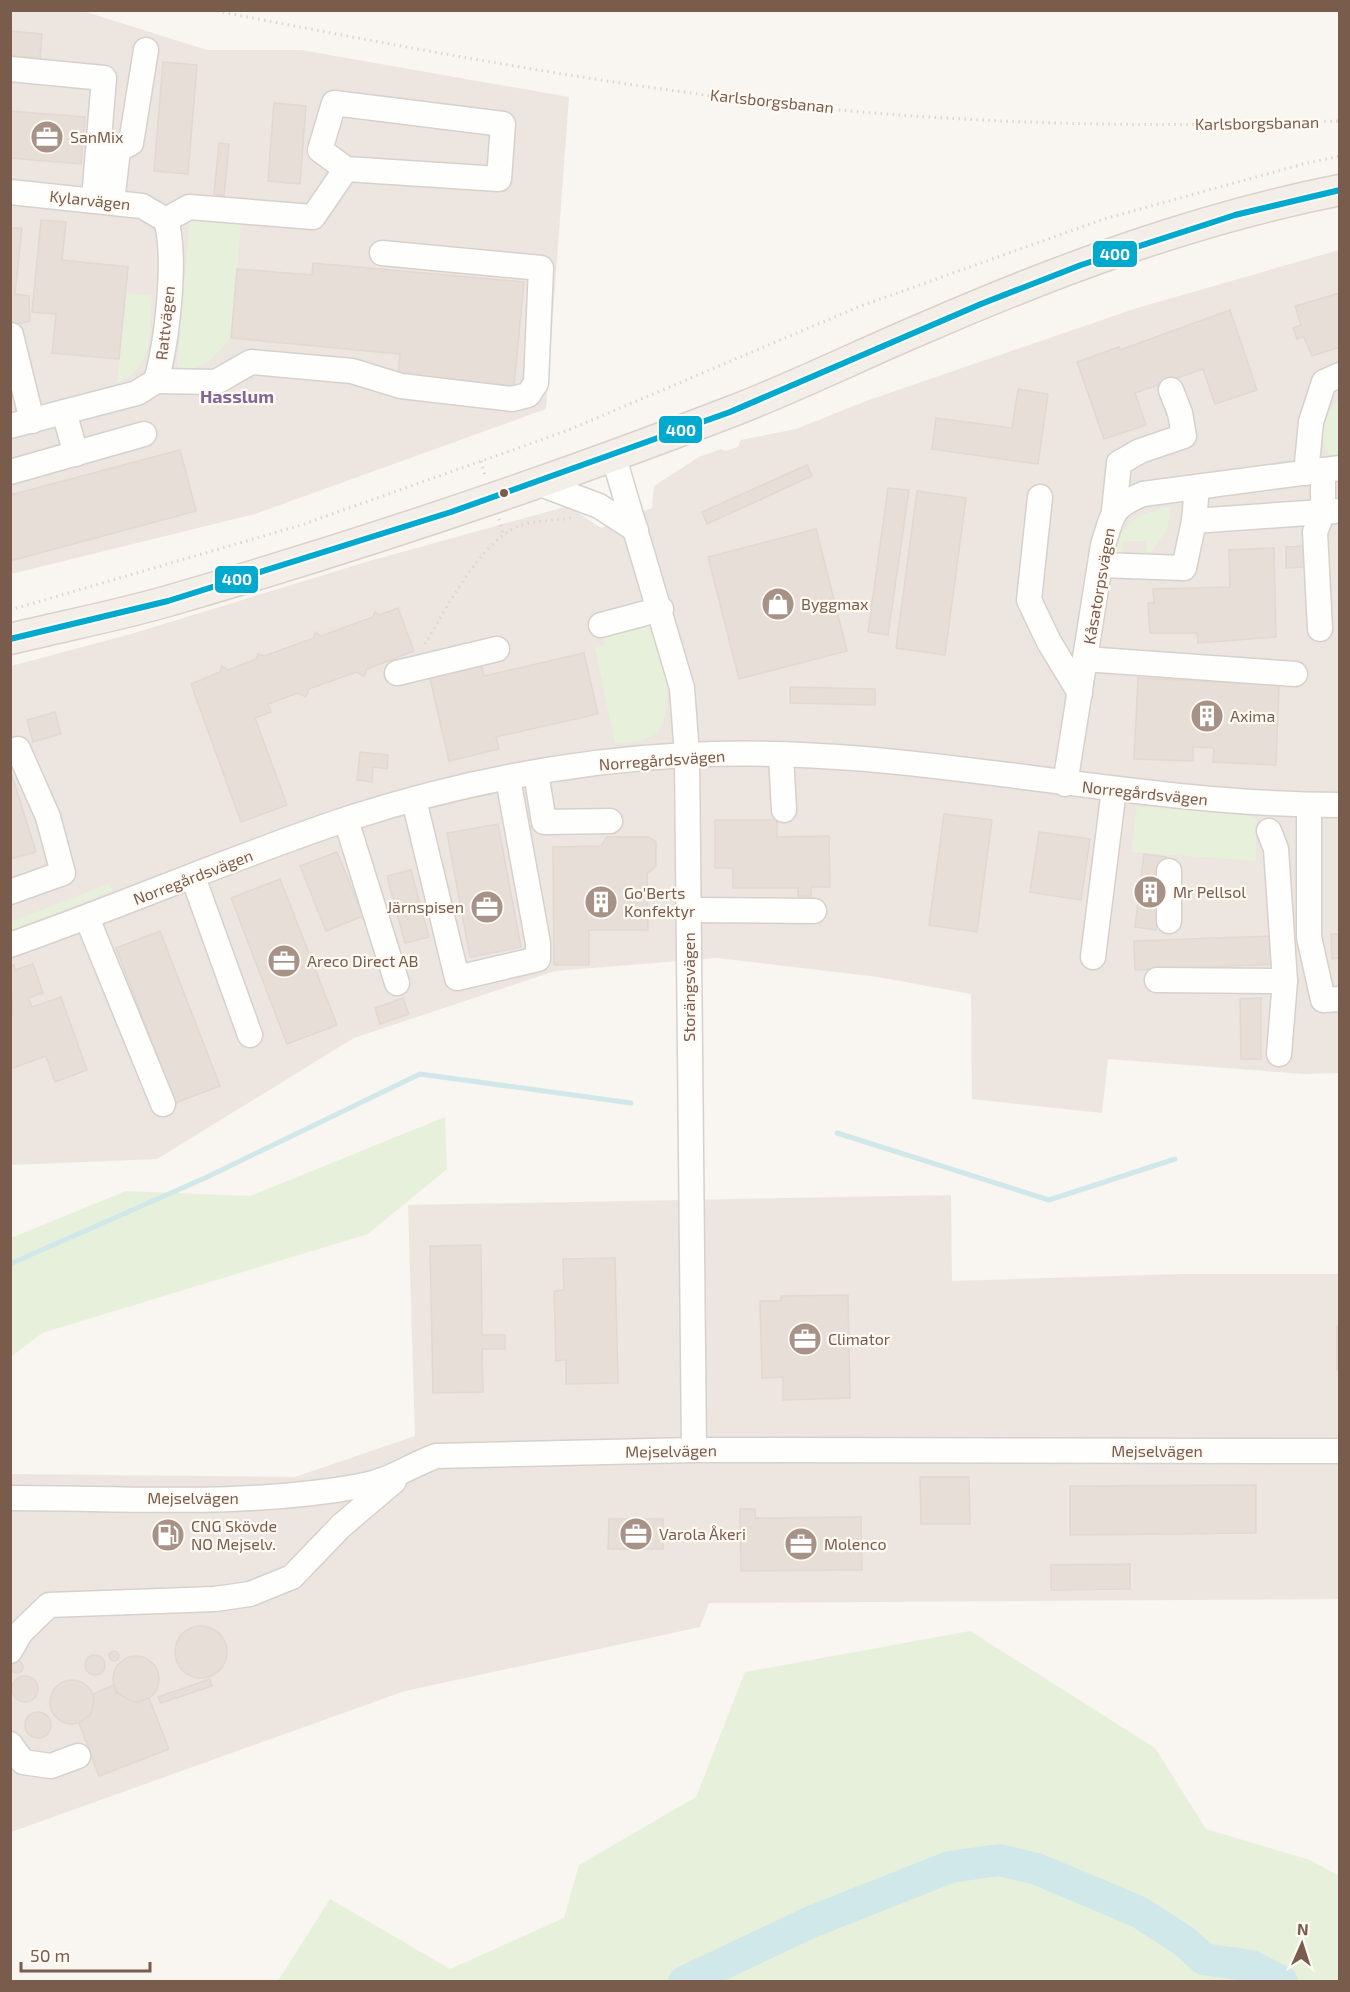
<svg xmlns="http://www.w3.org/2000/svg" width="1350" height="1992" viewBox="0 0 1350 1992" font-family="'Exo 2',sans-serif">
  <style>
    .industrial { fill: #ede5e0 }
    .green { fill: #e7f0db }
    .lines { fill: none; stroke-linecap: round; stroke-linejoin: round }
    .stream { stroke: #d0e8ea; stroke-width: 5 }
    .river { stroke: #d0e8ea; stroke-width: 32 }
    .building { fill: #e6ded7; stroke: #e2d8d2; stroke-width: 1.5 }
    .minor-casing { stroke: #d7d1cb; stroke-width: 27 }
    .major-casing { stroke: #dad1cc; stroke-width: 33 }
    .path { stroke: #dcd5d0; stroke-width: 3; stroke-dasharray: 1.5 4.5; stroke-linecap: butt }
    .minor { stroke: #fefefd; stroke-width: 24 }
    .major { stroke: #f3eee8; stroke-width: 30 }
    .bus-1-casing { stroke: #fffaf3; stroke-width: 10 }
    .bus-1 { stroke: #00a9ce; stroke-width: 6 }
    .bus-dot { fill: #7a5c4d; stroke: #fffaf3; stroke-width: 2 }
    .labels { text-anchor: middle; stroke-width: 4.5; stroke-linejoin: round; paint-order: stroke }
    .street-label { font-size: 16px; fill: #7a5c4d; stroke: #fffaf3 }
    .poi-label { font-size: 16px; fill: #7a5c4d; stroke: #fffaf3; text-anchor: start }
    .neighbourhood-label { font-size: 18px; font-weight: bold; fill: #846695; stroke: #fffaf3 }
    .line-badge { stroke: #fffaf3; stroke-width: 2 }
    .badge-label { font-size: 16px; text-anchor: middle; font-weight: bold; fill: #fff }
  </style>
  <rect width="100%" height="100%" fill="#f9f5f0"/>
  <g class="industrial">
    <polygon points="10,11 83,11 207,50 301,50 569,97 546,409 255,514 11,574"/>
    <polygon points="1339,250 1339,1073 1303,1074 1108,1059 1102,1113 972,1099 971,994 878,977 717,958 555,971 354,1038 157,1159 11,1165 11,666 131,634 366,562 568,506 601,528 652,508 654,486 699,457 721,449 726,451 738,447 741,440 796,429 866,401 1137,308"/>
    <polygon points="951,1195 952,1281 1181,1274 1339,1274 1339,1599 709,1603 700,1627 405,1691 11,1832 10,1474 295,1477 415,1436 408,1205"/>
  </g>
  <g class="green">
    <path d="M190,219L241,224L232,333C224,349 206,367 188,370L177,366Z"/>
    <path d="M126,293L152,295C149,331 156,367 117,383Z"/>
    <path d="M1339,399V456L1331,457C1316,440 1325,412 1339,399Z"/>
    <path d="M1171,506L1167,530L1151,552L1147,553L1146,541H1123V556H1117C1119,519 1139,514 1171,506Z"/>
    <path d="M648,619C658,654 680,701 657,734L640,741L615,744L595,648L605,645L602,630Z"/>
    <polygon points="1137,806 1251,816 1256,819 1256,861 1131,852"/>
    <polygon points="110,883 112,891 11,930 11,922"/>
    <polygon points="445,1117 447,1169 368,1234 42,1333 11,1357 11,1238 126,1191 250,1196"/>
    <polygon points="970,1631 1155,1748 1206,1829 1310,1860 1339,1876 1339,1981 278,1981 330,1899 450,1969 564,1918 579,1865 696,1797 745,1672"/>
  </g>
  <g class="lines">
    <g class="stream">
      <polyline points="837,1133 1049,1200 1175,1159"/>
      <polyline points="10,1264 205,1178 420,1074 631,1103"/>
    </g>
    <polyline class="river" points="684,1982 811,1922 950,1867 999,1860 1037,1869 1139,1912 1184,1941 1204,1959 1251,1966 1282,1982"/>
  </g>
  <g class="building">
    <polygon points="10,31 42,34 40,58 10,56"/>
    <polygon points="163,62 197,65 188,174 154,171"/>
    <polygon points="274,103 306,106 300,184 268,181"/>
    <polygon points="10,111 85,117 81,164 10,158"/>
    <polygon points="219,143 229,144 224,196 214,194"/>
    <polygon points="41,220 66,222 62,260 128,267 119,359 52,353 56,314 32,312"/>
    <polygon points="10,228 22,228 15,294 29,296 30,321 10,326"/>
    <polygon points="313,263 524,282 514,386 398,375 400,354 231,338 237,269 312,275"/>
    <polygon points="1340,293 1340,347 1312,356 1304,337 1297,339 1293,328 1301,325 1295,306"/>
    <polygon points="1230,310 1257,390 1215,404 1203,369 1135,393 1146,425 1104,439 1077,362 1119,347 1120,350"/>
    <polygon points="1018,389 1048,394 1038,464 932,449 936,418 1012,428"/>
    <polygon points="180,450 196,511 10,561 10,495"/>
    <polygon points="807,465 812,476 707,524 702,512"/>
    <polygon points="888,488 909,490 888,635 868,632"/>
    <polygon points="917,491 966,498 945,655 896,648"/>
    <polygon points="816,529 847,651 739,679 708,557"/>
    <polygon points="1305,546 1306,567 1286,568 1286,547"/>
    <polygon points="1274,548 1276,637 1198,643 1197,633 1150,633 1148,603 1154,603 1153,589 1230,587 1229,550"/>
    <polygon points="398,608 414,651 367,669 364,676 356,672 309,689 306,697 298,693 268,704 271,712 255,718 287,805 241,822 191,684 220,672 222,666 228,670 256,659 258,654 264,656 314,638 315,632 321,636 373,617 375,612 379,615"/>
    <polygon points="584,653 598,714 496,737 499,749 449,761 429,674 481,663 484,676"/>
    <polygon points="1138,678 1279,685 1276,765 1213,762 1214,748 1193,747 1193,761 1134,759"/>
    <polygon points="790,687 875,689 875,705 790,703"/>
    <polygon points="55,712 61,734 33,742 27,720"/>
    <polygon points="360,752 388,755 387,769 373,767 372,782 357,780"/>
    <polygon points="10,769 36,852 10,859"/>
    <polygon points="944,814 992,820 977,932 929,925"/>
    <polygon points="715,820 777,820 777,837 829,836 830,887 811,887 811,896 798,896 798,888 733,888 733,868 715,868"/>
    <polygon points="498,824 521,947 470,957 447,833"/>
    <polygon points="1039,832 1090,839 1081,900 1030,892"/>
    <polygon points="607,837 649,837 656,842 656,866 647,874 648,930 589,930 589,965 554,965 553,847 601,846"/>
    <polygon points="337,852 363,916 326,931 300,866"/>
    <polygon points="1144,854 1166,857 1156,930 1135,927"/>
    <polygon points="411,870 429,937 405,943 387,876"/>
    <polygon points="280,879 337,1025 287,1044 231,898"/>
    <polygon points="160,931 220,1086 175,1103 116,948"/>
    <polygon points="1331,934 1340,934 1340,958 1332,959"/>
    <polygon points="1274,936 1275,964 1210,967 1210,973 1196,974 1195,968 1135,970 1134,941"/>
    <polygon points="33,964 43,993 28,998 32,1007 61,997 87,1070 55,1082 46,1056 10,1069 10,1015 13,1015 10,966 14,965 15,970"/>
    <polygon points="403,998 409,1014 380,1024 375,1008"/>
    <polygon points="1261,998 1261,1059 1241,1059 1240,999"/>
    <polygon points="481,1245 482,1335 505,1335 505,1349 482,1349 483,1392 433,1393 430,1246"/>
    <polygon points="615,1258 618,1383 566,1384 566,1360 556,1361 554,1291 564,1290 563,1259"/>
    <polygon points="848,1295 850,1398 783,1400 783,1377 762,1378 760,1301 781,1301 781,1296"/>
    <rect x="1337" y="1326" width="3" height="44"/>
    <polygon points="920,1477 969,1477 970,1524 921,1524"/>
    <polygon points="1256,1485 1256,1533 1070,1535 1070,1486"/>
    <polygon points="740,1509 755,1509 755,1518 861,1517 862,1570 741,1571"/>
    <polygon points="609,1519 663,1519 663,1549 608,1549"/>
    <polygon points="1130,1564 1130,1589 1051,1590 1051,1565"/>
    <circle cx="201" cy="1652" r="26"/>
    <circle cx="114" cy="1656" r="5"/>
    <circle cx="95" cy="1665" r="10"/>
    <circle cx="136" cy="1679" r="23"/>
    <circle cx="17" cy="1667" r="6"/>
    <circle cx="25" cy="1689" r="13"/>
    <polygon points="210,1679 212,1686 161,1703 158,1697"/>
    <circle cx="72" cy="1702" r="22"/>
    <polygon points="114,1685 117,1693 131,1701 139,1702 149,1698 169,1749 99,1776 79,1723 91,1714 94,1701 93,1694"/>
    <circle cx="38" cy="1725" r="13"/>
  </g>
  <g class="lines">
    <defs>
      <g id="minor">
        <polyline points="10,69 104,78 94,199"/>
        <polyline points="10,192 142,206 166,220"/>
        <polyline points="112,202 118,150 131,143 146,50"/>
        <polyline points="166,220 189,207 313,217 346,169 499,179 503,124 334,103 320,150 346,169"/>
        <polyline points="11,335 32,421"/>
        <polyline points="156,381 216,382 251,362 352,371 401,386 512,399 528,395 536,383 541,268 382,253"/>
        <polyline points="64,412 76,454"/>
        <path d="M10,426L137,393L156,381C167,342 177,258 166,220"/>
        <polyline points="614,458 682,688 687,755 694,1450"/>
        <polyline points="10,472 144,434"/>
        <polyline points="1306,473 1311,422 1324,382 1340,375"/>
        <polyline points="538,483 599,506 636,530"/>
        <polyline points="1040,497 1029,600 1049,642 1080,693"/>
        <polyline points="1114,511 1119,463 1140,451 1184,436 1180,413 1171,390"/>
        <polyline points="1194,521 1335,511"/>
        <polyline points="1101,565 1184,568 1194,521 1197,487"/>
        <polyline points="601,625 661,609"/>
        <polyline points="1320,629 1315,532 1323,512 1323,470"/>
        <polyline points="1085,659 1295,674"/>
        <polyline points="397,673 497,649"/>
        <polyline points="10,752 18,749 48,817 63,873 10,892"/>
        <polyline points="781,755 784,810"/>
        <polyline points="536,773 544,822 610,821"/>
        <path d="M1065,784L1103,545C1113,514 1111,507 1143,494L1340,468"/>
        <polyline points="414,800 457,978 538,959 538,943 508,779"/>
        <polyline points="1309,805 1309,937 1323,1000 1340,999"/>
        <polyline points="346,820 397,983"/>
        <polyline points="1269,831 1276,849 1285,981 1279,1054"/>
        <polyline points="1169,871 1169,921"/>
        <polyline points="193,877 250,1035"/>
        <polyline points="689,910 814,911"/>
        <polyline points="87,918 163,1104"/>
        <path d="M10,945C124,905 235,856 350,818C458,783 573,761 686,755C905,743 1120,805 1340,805"/>
        <polyline points="1093,957 1114,789"/>
        <polyline points="1157,980 1285,981"/>
        <path d="M10,1498C125,1498 247,1507 360,1486C390,1481 409,1466 436,1456L694,1450L1340,1451"/>
        <polyline points="10,1651 21,1632 49,1605 215,1599 250,1594 292,1577 341,1526 394,1481"/>
        <polyline points="10,1744 23,1762 51,1766 78,1756"/>
      </g>
      <path id="major" d="M10,639C63,626 116,616 168,601C358,546 546,483 730,412C798,386 864,353 931,325C1063,268 1198,218 1340,190"/>
    </defs>
    <use href="#minor" class="minor-casing"/>
    <use href="#major" class="major-casing"/>
    <g class="path">
      <path d="M211,10C460,58 710,106 963,119C1088,126 1214,126 1340,121"/>
      <polyline points="481,461 485,476"/>
      <polyline points="499,519 503,535"/>
      <polyline points="10,610 301,525 566,431 858,307 1104,219 1303,164 1340,156"/>
      <path d="M425,644C445,610 479,545 516,527C532,520 554,521 571,518"/>
    </g>
    <use href="#minor" class="minor"/>
    <use href="#major" class="major"/>
    <defs>
      <polyline id="bus-1" points="10,639 168,601 451,512 730,412 981,304 1081,265 1235,215 1340,190"/>
    </defs>
    <use href="#bus-1" class="bus-1-casing"/>
    <use href="#bus-1" class="bus-1"/>
  </g>
  <defs>
    <symbol id="office-disc" viewBox="-11 -11 22 22"><circle r="9.5" fill="#a69286" stroke="#fffaf3"/><path d="M-6-3h4V-5.5h4V-3h4V5H-6ZM-1-4.5V-3h2v-1.5ZM-6 0V1H6V0Z" fill="#fff"/></symbol>
    <symbol id="shop-disc" viewBox="-11 -11 22 22"><circle r="9.5" fill="#a69286" stroke="#fffaf3"/><path d="M-5-2.5h2.3a2.7 3.5 0 0 1 5.4 0H5L5.5 6h-11ZM-1.5-2.5h3a1.5 2.3 0 0 0-3 0Z" fill="#fff"/></symbol>
    <symbol id="building-disc" viewBox="-11 -11 22 22"><circle r="9.5" fill="#a69286" stroke="#fffaf3"/><path d="M-4-6H4V6H1V3H-1V6H-4ZM-2.5-4.3h1.7v1.8h-1.7ZM.8-4.3h1.7v1.8H.8ZM-2.5-1h1.7V.8h-1.7ZM.8-1h1.7V.8H.8Z" fill="#fff"/></symbol>
    <symbol id="fuel-disc" viewBox="-11 -11 22 22"><circle r="9.5" fill="#a69286" stroke="#fffaf3"/><path d="M-5.5-6h7V0h2V4h1.3V-2.5L3-4.5l.8-.8L6-3V5H2.5V1h-1V6h-7ZM-4.2-4.7v3.2H.2V-4.7Z" fill="#fff"/></symbol>
  </defs>
  <g fill-rule="evenodd">
    <use href="#office-disc" x="28" y="118" width="38" height="38"/>
    <use href="#shop-disc" x="759" y="585" width="38" height="38"/>
    <use href="#building-disc" x="1188" y="697" width="38" height="38"/>
    <use href="#building-disc" x="1131" y="873" width="38" height="38"/>
    <use href="#building-disc" x="582" y="883" width="38" height="38"/>
    <use href="#office-disc" x="468" y="888" width="38" height="38"/>
    <use href="#office-disc" x="265" y="942" width="38" height="38"/>
    <use href="#office-disc" x="786" y="1320" width="38" height="38"/>
    <use href="#office-disc" x="617" y="1515" width="38" height="38"/>
    <use href="#fuel-disc" x="149" y="1516" width="38" height="38"/>
    <use href="#office-disc" x="782" y="1525" width="38" height="38"/>
  </g>
  <circle class="bus-dot" cx="504" cy="493" r="5"/>
  <g class="labels">
    <g class="street-label">
      <text transform="translate(772 101) rotate(6)" y="6">Karlsborgsbanan</text>
      <text transform="translate(1257 123) rotate(-1)" y="6">Karlsborgsbanan</text>
      <text transform="translate(90 200) rotate(6)" y="6">Kylarvägen</text>
      <text transform="translate(165 323) rotate(-84)" y="6">Rattvägen</text>
      <text transform="translate(1099 586) rotate(-80)" y="6">Kåsatorpsvägen</text>
      <text transform="translate(662 760) rotate(-4)" y="6">Norregårdsvägen</text>
      <text transform="translate(1145 793) rotate(6)" y="6">Norregårdsvägen</text>
      <text transform="translate(193 877) rotate(-21)" y="6">Norregårdsvägen</text>
      <text transform="translate(689 987) rotate(-90)" y="6">Storängsvägen</text>
      <text transform="translate(671 1451) rotate(-1)" y="6">Mejselvägen</text>
      <text x="1157" y="1457">Mejselvägen</text>
      <text x="193" y="1504">Mejselvägen</text>
    </g>
    <g class="poi-label">
      <text x="70" y="143">SanMix</text>
      <text x="801" y="610">Byggmax</text>
      <text x="1230" y="722">Axima</text>
      <text x="1173" y="898">Mr Pellsol</text>
      <text x="624" y="899">Go'Berts<tspan x="624" dy="18">Konfektyr</tspan></text>
      <text x="464" y="913" text-anchor="end">Järnspisen</text>
      <text x="307" y="967">Areco Direct AB</text>
      <text x="828" y="1345">Climator</text>
      <text x="191" y="1532">CNG Skövde<tspan x="191" dy="18">NO Mejselv.</tspan></text>
      <text x="659" y="1540">Varola Åkeri</text>
      <text x="824" y="1550">Molenco</text>
    </g>
    <g class="neighbourhood-label">
      <text x="237" y="403">Hasslum</text>
    </g>
  </g>
  <g class="line-badge">
    <rect x="1092" y="240" width="46" height="28" rx="6" fill="#00a9ce"/>
    <rect x="658" y="415" width="45" height="29" rx="6" fill="#00a9ce"/>
    <rect x="214" y="565" width="45" height="29" rx="6" fill="#00a9ce"/>
  </g>
  <g class="badge-label">
    <text x="1115" y="260">400</text>
    <text x="681" y="436">400</text>
    <text x="237" y="585">400</text>
  </g>
  <rect width="1350" height="1992" fill="none" stroke="#7a5c4d" stroke-width="24"/>
  <g transform="translate(1302 1944) rotate(3)" stroke="#fffaf3" stroke-width="4.5" paint-order="stroke">
  <path d="M0-4.5L10 22L0 15L-10 22Z" fill="#7a5c4d"/>
  <text y="-9" font-size="16" font-weight="bold" text-anchor="middle" fill="#7a5c4d">N</text>
  </g>
  <path d="M21 1962v9h129v-9" fill="none" stroke="#7a5c4d" stroke-width="3"/>
  <text x="30" y="1962" font-size="18" fill="#7a5c4d" stroke="#fffaf3" stroke-width="4.5" paint-order="stroke">50 m</text>
</svg>
